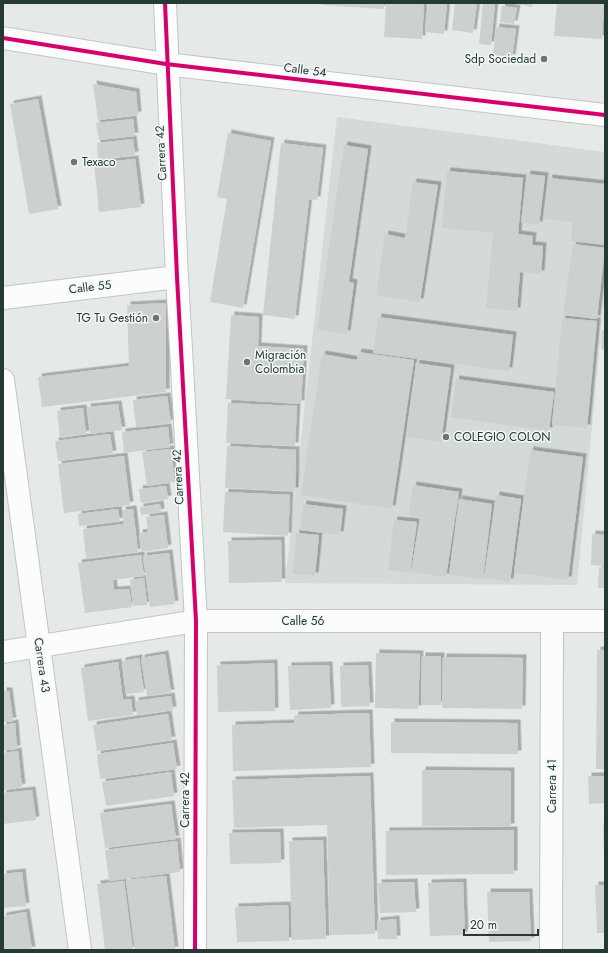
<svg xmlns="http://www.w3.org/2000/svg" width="608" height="953" viewBox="0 0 608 953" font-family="Jost,sans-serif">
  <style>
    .built { fill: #d3dad7 }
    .building { fill: #ccd1cf; filter: url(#shadow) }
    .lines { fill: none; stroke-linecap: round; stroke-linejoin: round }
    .minor-casing { stroke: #c2c6c4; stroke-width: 24 }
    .minor { stroke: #fbfcfb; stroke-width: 22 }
    .cycleway-casing { stroke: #f3f8f6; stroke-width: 6 }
    .cycleway { stroke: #d6006c; stroke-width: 4 }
    .poi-dot { fill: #687773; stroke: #f3f8f6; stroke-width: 1.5 }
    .labels { text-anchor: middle; stroke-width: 3; stroke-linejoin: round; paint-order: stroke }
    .poi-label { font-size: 12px; fill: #253a35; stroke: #f3f8f6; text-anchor: start }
    .street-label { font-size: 12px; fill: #253a35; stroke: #f3f8f6 }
  </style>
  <defs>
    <filter id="shadow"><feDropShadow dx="3.5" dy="-3.5" stdDeviation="0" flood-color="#0004"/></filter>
  </defs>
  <rect width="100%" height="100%" fill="#e5e9e7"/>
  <polygon class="built" points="337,117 605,152 605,290 577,585 285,583"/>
  <g class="building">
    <polygon points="321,3 384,3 384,9 321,5"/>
    <polygon points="386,3 424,3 422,39 384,37"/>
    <polygon points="428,3 447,3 444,34 425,32"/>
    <polygon points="455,3 477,3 473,33 452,30"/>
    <polygon points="483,3 495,3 491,45 479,44"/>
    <polygon points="511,3 533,3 532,7"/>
    <polygon points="557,3 604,3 602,39 554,36"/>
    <polygon points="502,6 517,8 514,24 500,22"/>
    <polygon points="496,27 516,29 512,58 493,55"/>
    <polygon points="93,84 136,92 138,115 98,120"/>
    <polygon points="38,99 58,209 29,214 10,104"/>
    <polygon points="133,119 135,136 99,140 96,123"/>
    <polygon points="228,133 271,141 243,308 210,302 227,199 217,197"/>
    <polygon points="133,139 135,155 98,160 97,143"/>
    <polygon points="281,143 323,148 317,200 309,199 295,319 263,315"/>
    <polygon points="344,145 368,149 349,282 354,283 347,334 317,329"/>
    <polygon points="135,159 141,207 99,212 94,163"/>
    <polygon points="447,171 523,178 518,234 533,236 532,245 543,246 541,274 520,272 517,311 486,308 493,233 442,228"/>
    <polygon points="527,174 545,176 539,225 521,222"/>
    <polygon points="549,178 605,184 605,245 571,241 573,222 544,219"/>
    <polygon points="413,182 438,185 420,302 376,295 385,234 405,238"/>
    <polygon points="573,244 605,248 597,319 563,315"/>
    <polygon points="166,303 166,392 42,407 38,377 129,366 127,305"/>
    <polygon points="231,315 259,317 258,346 304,349 301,404 226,399"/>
    <polygon points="378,317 513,335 509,371 373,353"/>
    <polygon points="562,318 597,321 587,428 552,425"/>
    <polygon points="602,330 605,330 605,350 601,349"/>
    <polygon points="358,352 414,360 392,509 301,495 322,354 357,360"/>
    <polygon points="416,363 451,368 441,442 406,437"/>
    <polygon points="456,379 554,392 549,431 451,417"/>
    <polygon points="167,396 171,423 136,427 133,400"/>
    <polygon points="228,403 297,406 295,446 226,443"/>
    <polygon points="118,404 122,430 90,434 87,407"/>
    <polygon points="83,408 86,434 60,438 57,411"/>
    <polygon points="168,427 170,447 124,453 122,432"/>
    <polygon points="110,434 113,454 58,461 55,441"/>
    <polygon points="227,446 296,450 295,491 225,488"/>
    <polygon points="171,449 175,482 147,486 142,452"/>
    <polygon points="530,450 583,457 568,580 514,573"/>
    <polygon points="124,456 130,505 64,513 58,464"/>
    <polygon points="413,485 459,492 446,577 411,572 420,517 409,515"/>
    <polygon points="166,486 168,499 141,503 139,489"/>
    <polygon points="225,492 290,495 288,536 223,532"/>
    <polygon points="496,495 521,499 510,582 484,578"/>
    <polygon points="459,499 492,504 483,579 449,575"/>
    <polygon points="160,504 161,512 141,515 140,507"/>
    <polygon points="303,504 343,509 340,535 300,530"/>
    <polygon points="118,509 120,521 79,526 78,514"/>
    <polygon points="133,509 138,552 86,558 83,529 124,524 122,510"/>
    <polygon points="164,515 168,548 141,552 139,533 148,532 146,517"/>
    <polygon points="394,520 417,522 410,573 388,570"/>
    <polygon points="296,533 319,535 315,576 293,574"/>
    <polygon points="592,534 605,535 605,566 591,565"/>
    <polygon points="281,540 282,582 229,583 228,541"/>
    <polygon points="169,553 175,604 150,607 143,556"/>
    <polygon points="141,555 144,576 113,580 114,590 129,589 132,607 85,613 78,563"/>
    <polygon points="599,567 605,567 605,588 598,588"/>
    <polygon points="144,578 147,605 133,606 130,580"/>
    <polygon points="597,650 605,650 605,769 596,769"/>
    <polygon points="376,653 420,654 418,709 375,708"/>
    <polygon points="165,654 171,693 147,696 141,658"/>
    <polygon points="422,656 441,656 441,705 421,705"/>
    <polygon points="443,657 523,658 522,709 442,708"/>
    <polygon points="139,658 144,692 126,694 122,661"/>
    <polygon points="118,662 123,700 131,699 133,715 88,721 81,668"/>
    <polygon points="274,663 275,711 218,712 217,665"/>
    <polygon points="329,665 331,708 290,710 288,666"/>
    <polygon points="368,665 370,706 341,707 340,666"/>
    <polygon points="3,691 9,691 13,721 3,722"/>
    <polygon points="171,696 173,710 137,715 135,701"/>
    <polygon points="369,713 371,767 233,771 232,725 294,723 295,715"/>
    <polygon points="168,714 172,740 97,751 93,725"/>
    <polygon points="391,722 517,723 518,754 391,753"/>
    <polygon points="15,723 17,749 3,750 3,725"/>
    <polygon points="173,743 177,769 100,779 97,754"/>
    <polygon points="18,751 22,787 3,790 3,753"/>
    <polygon points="422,770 511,771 511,827 422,826"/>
    <polygon points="171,772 174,796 106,806 102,782"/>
    <polygon points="370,776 375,934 330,935 327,825 234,828 232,780"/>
    <polygon points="588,776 605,776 605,803 589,804"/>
    <polygon points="32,790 36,820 3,824 3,793"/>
    <polygon points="171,804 176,839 105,848 100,813"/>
    <polygon points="605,823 605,853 604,853 603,824"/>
    <polygon points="514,830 514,874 386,875 386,831"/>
    <polygon points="280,832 281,863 230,864 229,833"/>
    <polygon points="323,840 326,939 292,940 289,841"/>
    <polygon points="177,841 180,872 109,881 105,850"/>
    <polygon points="22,872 26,906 3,908 3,874"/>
    <polygon points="166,876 175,950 135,950 126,880"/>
    <polygon points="124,881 133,950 105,950 97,884"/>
    <polygon points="414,882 416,912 380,913 378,883"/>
    <polygon points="463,882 465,935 430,936 428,883"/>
    <polygon points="595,885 605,885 605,933 597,933"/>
    <polygon points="487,892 529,892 531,941 489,942"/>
    <polygon points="288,905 289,941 237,942 235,907"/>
    <polygon points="26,912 32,950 3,950 3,916"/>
    <polygon points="396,919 397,939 378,939 377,921"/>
  </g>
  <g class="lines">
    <defs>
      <g id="minor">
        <polyline points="165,3 177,277 196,621 195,950"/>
        <polyline points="3,38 166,64 605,115"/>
        <polyline points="3,298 177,277"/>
        <polyline points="3,380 80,950"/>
        <polyline points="3,652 196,621 605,621"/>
        <polyline points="551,950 552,622"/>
      </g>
    </defs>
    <use href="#minor" class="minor-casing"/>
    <use href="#minor" class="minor"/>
    <defs>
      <g id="cycleway">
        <polyline points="165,3 177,277 196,621 195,950"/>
        <polyline points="3,38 166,64 605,115"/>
      </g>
    </defs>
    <use href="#cycleway" class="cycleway-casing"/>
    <use href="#cycleway" class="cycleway"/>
  </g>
  <g class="poi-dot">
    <circle cx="544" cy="59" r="4"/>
    <circle cx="74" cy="162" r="4"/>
    <circle cx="156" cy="318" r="4"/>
    <circle cx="247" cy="362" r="4"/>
    <circle cx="446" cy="437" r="4"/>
  </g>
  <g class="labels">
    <g class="poi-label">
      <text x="536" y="63" text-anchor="end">Sdp Sociedad</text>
      <text x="82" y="166">Texaco</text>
      <text x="148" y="322" text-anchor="end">TG Tu Gestión</text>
      <text x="255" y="359">Migración<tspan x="255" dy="14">Colombia</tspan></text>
      <text x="454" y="441">COLEGIO COLON</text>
    </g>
    <g class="street-label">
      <text transform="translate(305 70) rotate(7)" y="4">Calle 54</text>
      <text transform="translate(161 153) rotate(-93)" y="4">Carrera 42</text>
      <text transform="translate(90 287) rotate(-7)" y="4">Calle 55</text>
      <text transform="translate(178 477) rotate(-93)" y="4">Carrera 42</text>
      <text x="303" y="625">Calle 56</text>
      <text transform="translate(42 665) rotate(82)" y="4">Carrera 43</text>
      <text transform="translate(552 786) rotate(-90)" y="4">Carrera 41</text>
      <text transform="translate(185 800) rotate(-90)" y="4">Carrera 42</text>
    </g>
  </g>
  <rect width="608" height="953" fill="none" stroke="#253a35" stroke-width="8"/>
  <path d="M464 929v6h74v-6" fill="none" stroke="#253a35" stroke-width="2"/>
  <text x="470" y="929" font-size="12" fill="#253a35" stroke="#f3f8f6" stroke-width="3" paint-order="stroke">20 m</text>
</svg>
